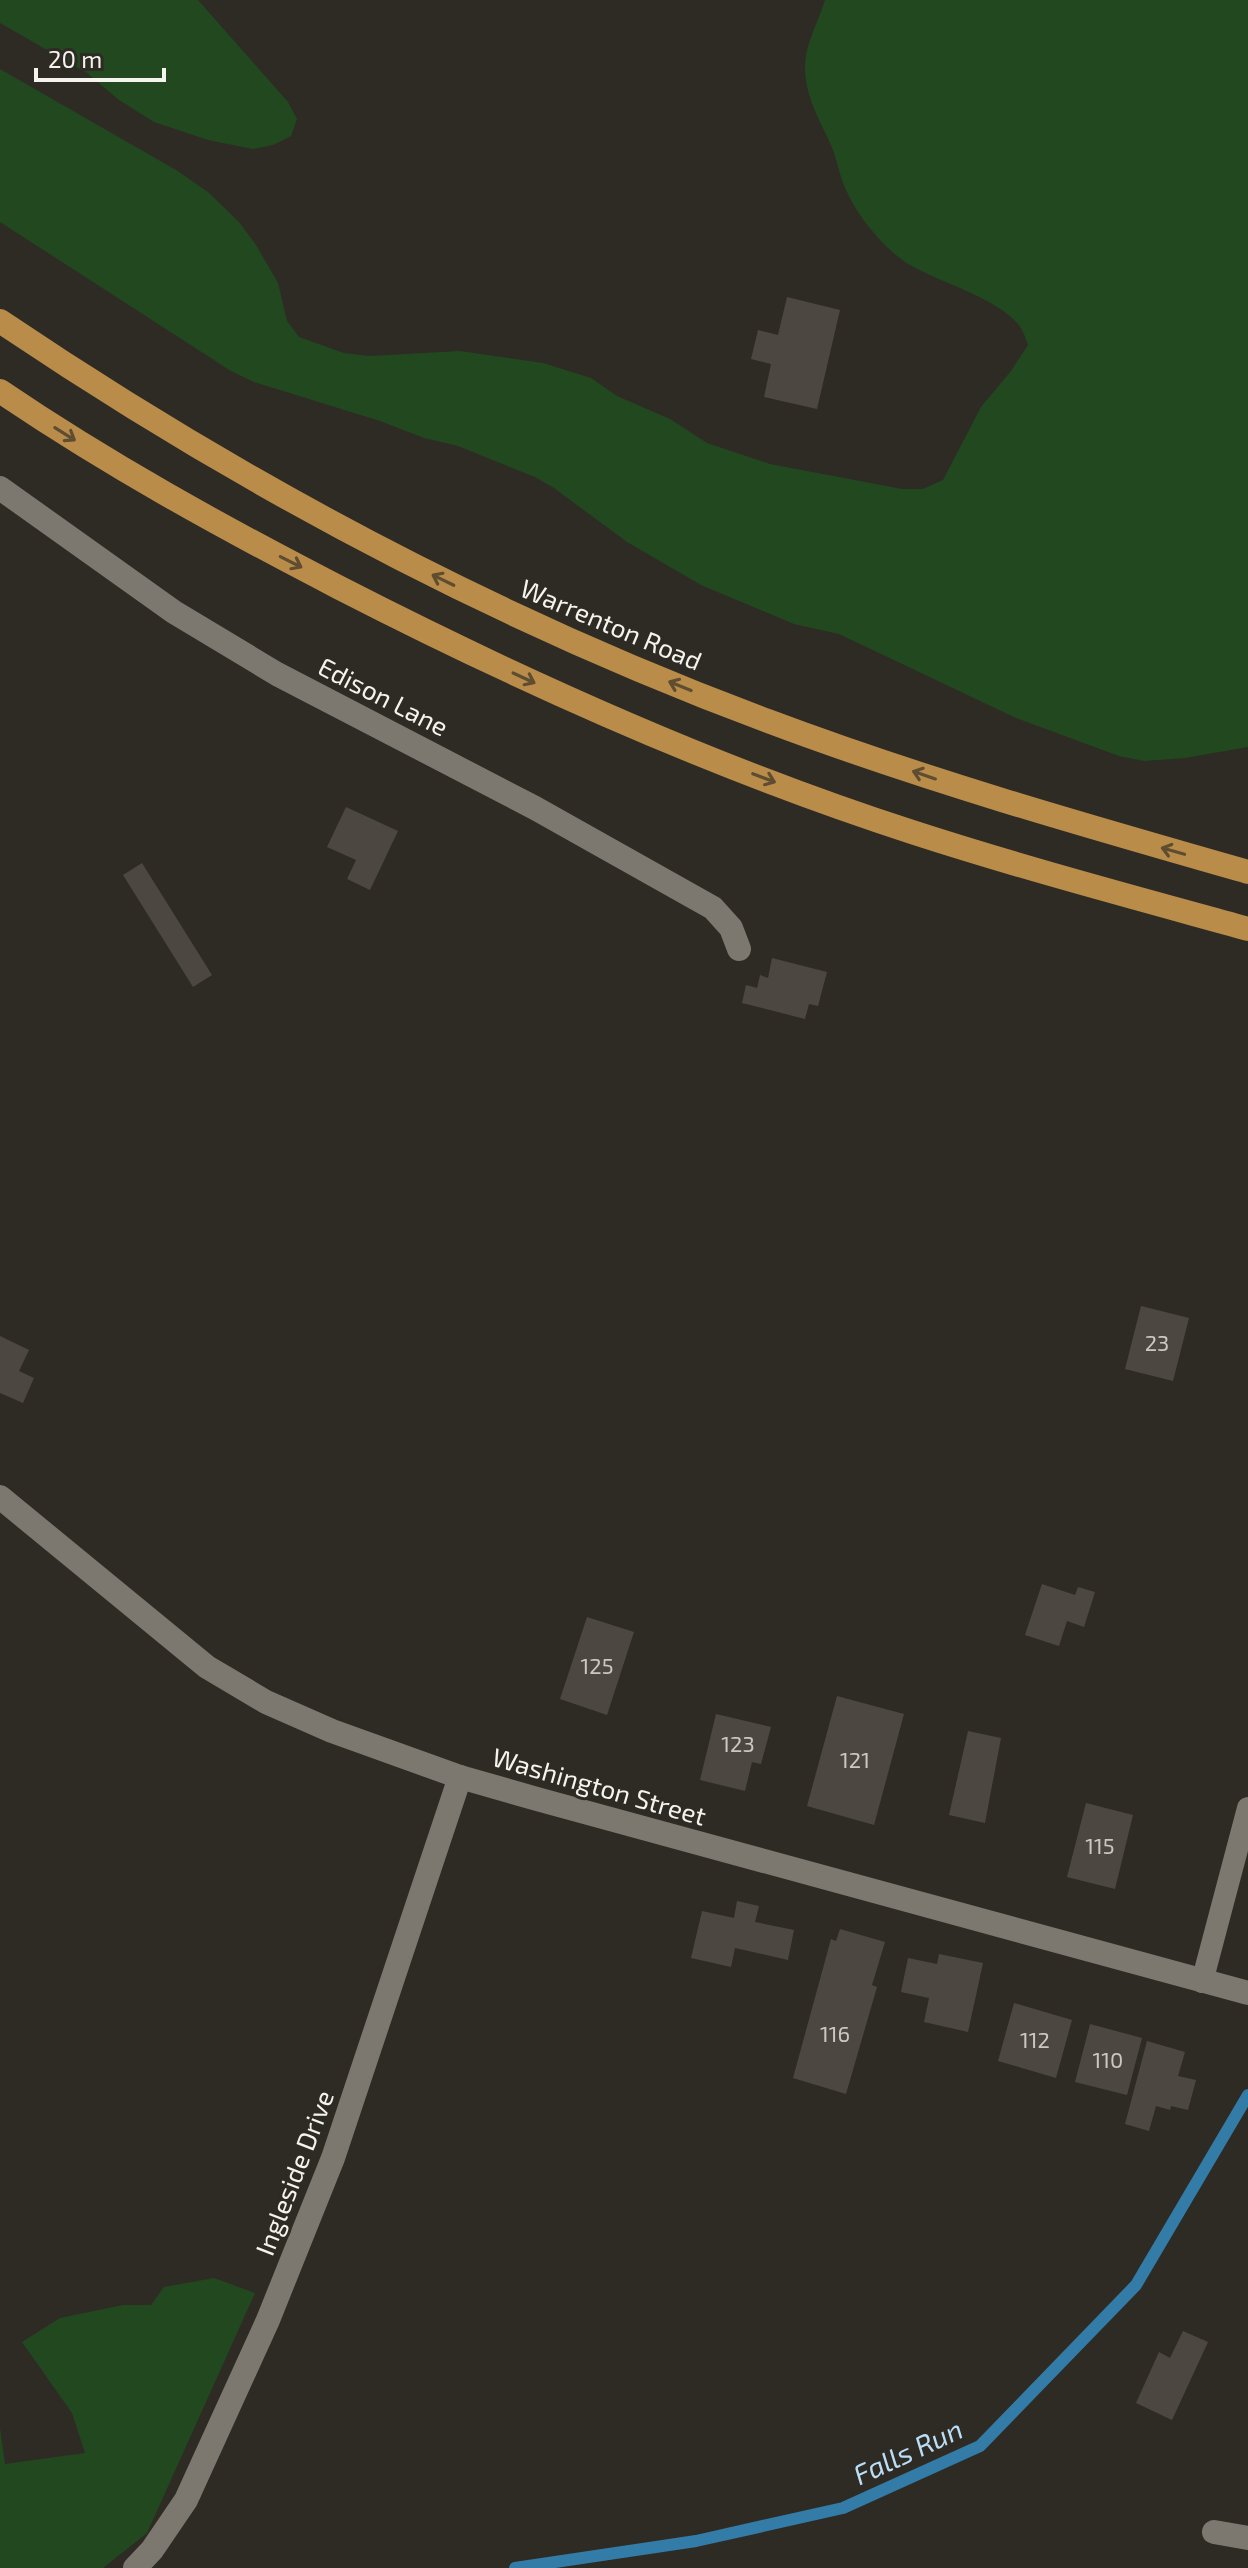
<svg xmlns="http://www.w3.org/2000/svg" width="1248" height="2568" viewBox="0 0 1248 2568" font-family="'Exo 2',sans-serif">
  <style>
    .green { fill: #22481f }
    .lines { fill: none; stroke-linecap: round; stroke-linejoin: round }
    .stream { stroke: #337ca7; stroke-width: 12 }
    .building { fill: #4c4841 }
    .lane { stroke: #7c7870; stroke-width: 22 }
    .street { stroke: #7c7870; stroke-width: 24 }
    .secondary { stroke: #7c7870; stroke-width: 24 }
    .primary { stroke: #b98c4a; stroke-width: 24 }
    .oneway { stroke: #5f4d31 }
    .labels { text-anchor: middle; stroke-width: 6; stroke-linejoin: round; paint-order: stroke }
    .number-label { font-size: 22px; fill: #cbc8c3 }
    .street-label { font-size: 26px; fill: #f5f3ee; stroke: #2e2b24 }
    .water-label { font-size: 28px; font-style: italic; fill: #badef7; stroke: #2e2b24 }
  </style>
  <rect width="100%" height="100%" fill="#2e2b24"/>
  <g class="green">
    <polygon points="0,0 198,0 288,102 297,119 291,136 273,145 253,149 208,140 154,122 119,100 87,73 0,23"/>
    <path d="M825,0H1248V747L1185,758L1144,761L1119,756L1016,718L839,634L794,624L701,585L627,542L554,488L535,477L458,446L424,438L380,421L254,382L231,371L0,222V69L176,170L208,192L239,222L256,245L278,283L287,321L299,337L344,353L369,356L460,351L543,363L591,378L617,396L670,419L707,443L770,464L902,489H923L943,480L981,407L1011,371L1028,345C1026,340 1024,333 1021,328C1003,300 939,282 910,265C883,249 852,210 842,180C838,168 836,157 831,145C820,121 806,98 805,70C804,46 818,23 825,0Z"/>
    <polygon points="214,2278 255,2293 147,2533 103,2568 0,2568 0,2428 5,2464 85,2453 72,2413 22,2342 60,2318 123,2305 151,2305 164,2287"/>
  </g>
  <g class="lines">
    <polyline class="stream" points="515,2568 696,2541 843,2508 980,2446 1136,2285 1248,2095"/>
  </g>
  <g class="building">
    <polygon points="787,297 840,310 817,409 764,397 771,364 751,359 758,330 778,335"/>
    <polygon points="346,807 398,831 370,890 347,879 356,860 327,847"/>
    <polygon points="142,863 212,975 193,987 123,875"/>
    <polygon points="772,958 827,972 818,1006 809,1004 805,1019 742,1003 746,985 757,988 760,975 768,978"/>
    <polygon points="1141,1306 1189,1318 1173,1381 1125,1369"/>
    <polygon points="0,1336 29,1350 19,1371 34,1378 23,1403 0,1393"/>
    <polygon points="1042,1584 1075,1595 1078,1587 1095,1592 1084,1627 1067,1621 1059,1646 1025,1635"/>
    <polygon points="587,1617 634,1632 607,1715 560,1699"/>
    <polygon points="837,1696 904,1714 874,1825 807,1806"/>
    <polygon points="716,1714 771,1727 761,1764 752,1762 745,1791 700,1780"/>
    <polygon points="968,1731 1001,1738 985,1823 949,1815"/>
    <polygon points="1086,1803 1133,1815 1115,1889 1067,1877"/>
    <polygon points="737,1901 759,1906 755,1922 794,1930 788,1960 735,1948 731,1967 691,1958 702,1911 734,1918"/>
    <polygon points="840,1929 885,1942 872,1985 877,1987 846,2094 793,2078 831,1939 836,1941"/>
    <polygon points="939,1954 983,1963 968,2032 924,2022 929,1998 901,1992 908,1958 937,1964"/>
    <polygon points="1014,2003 1072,2020 1056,2078 998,2061"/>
    <polygon points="1090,2024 1142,2038 1127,2095 1075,2082"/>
    <polygon points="1147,2041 1185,2052 1178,2076 1196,2080 1188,2110 1171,2106 1170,2110 1156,2106 1149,2131 1125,2124"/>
    <polygon points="1183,2331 1208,2342 1172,2420 1136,2403 1159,2352 1170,2358"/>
  </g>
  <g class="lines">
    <polyline class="lane" points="1202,1982 1248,1808"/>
    <g class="street">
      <polyline points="0,488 174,612 277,674 535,808 713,908 731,928 739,949"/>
      <polyline points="1214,2532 1248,2538"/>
      <polyline points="135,2568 152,2550 186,2500 268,2320 333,2158 460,1777"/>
    </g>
    <polyline class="secondary" points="0,1497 207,1667 266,1702 332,1731 460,1777 537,1799 1248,1993"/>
    <g class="primary">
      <path d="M0,321C240,483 497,620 768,721C925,780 1087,826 1248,872"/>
      <path d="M0,391C109,465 222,527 338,587C523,682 714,768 912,832C1023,868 1136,898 1248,929"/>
    </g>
  </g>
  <defs><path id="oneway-shaft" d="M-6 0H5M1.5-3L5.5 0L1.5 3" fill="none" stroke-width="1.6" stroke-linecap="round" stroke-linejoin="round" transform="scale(2)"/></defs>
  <g class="oneway">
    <use href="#oneway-shaft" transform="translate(65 434) rotate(32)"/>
    <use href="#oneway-shaft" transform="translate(291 562) rotate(27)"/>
    <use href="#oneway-shaft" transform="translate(443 580) rotate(-154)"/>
    <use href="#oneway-shaft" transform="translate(524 678) rotate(25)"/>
    <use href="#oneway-shaft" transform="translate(680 686) rotate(-158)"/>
    <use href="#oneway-shaft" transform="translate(924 775) rotate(-161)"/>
    <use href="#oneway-shaft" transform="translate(764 778) rotate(21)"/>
    <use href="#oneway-shaft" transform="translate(1173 851) rotate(-164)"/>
  </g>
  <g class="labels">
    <g class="number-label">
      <text x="1157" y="1351">23</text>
      <text x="597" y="1674">125</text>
      <text x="738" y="1752">123</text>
      <text x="855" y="1768">121</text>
      <text x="1100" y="1854">115</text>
      <text x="835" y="2042">116</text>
      <text x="1035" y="2048">112</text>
      <text x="1108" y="2068">110</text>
    </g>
    <g class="street-label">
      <text transform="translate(611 625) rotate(23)" y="9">Warrenton Road</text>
      <text transform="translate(383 697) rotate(27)" y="9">Edison Lane</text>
      <text transform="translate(599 1787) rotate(16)" y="9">Washington Street</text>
      <text transform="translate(295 2173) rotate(-69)" y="9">Ingleside Drive</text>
    </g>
    <g class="water-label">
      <text transform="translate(908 2452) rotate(-25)" y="10">Falls Run</text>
    </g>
  </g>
  <path d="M36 68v12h128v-12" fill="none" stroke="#f5f3ee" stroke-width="4"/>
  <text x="48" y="68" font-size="24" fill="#f5f3ee" stroke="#2e2b24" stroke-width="6" paint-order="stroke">20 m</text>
</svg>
